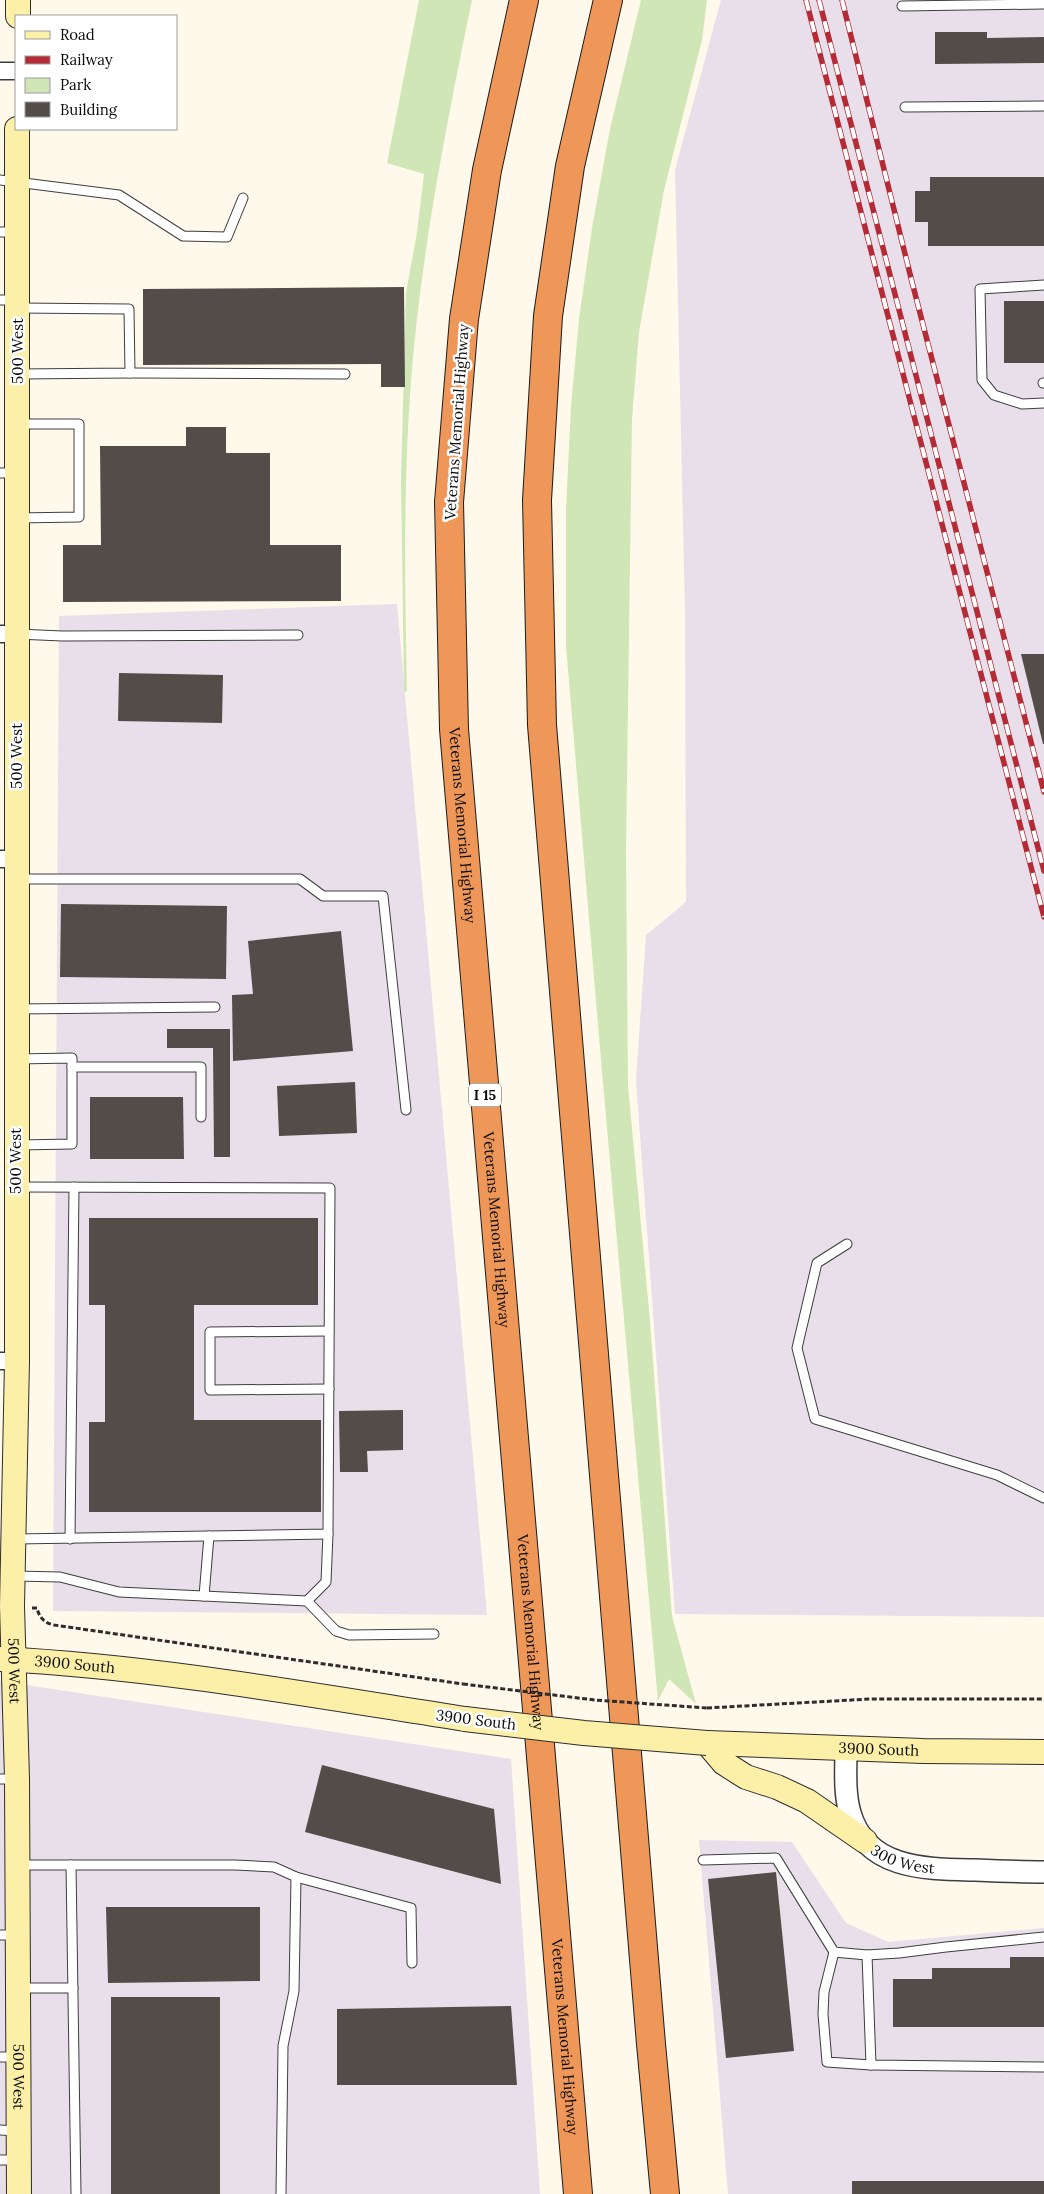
<svg xmlns="http://www.w3.org/2000/svg" width="1044" height="2194" viewBox="0 0 1044 2194" font-family="Lora,serif">
  <style>
    .industrial { fill: #e8dfea }
    .green { fill: #d1e6b6 }
    .building { fill: #534c48 }
    .lines { fill: none; stroke-linecap: round; stroke-linejoin: round }
    .service-casing { stroke: #3e3e3e; stroke-width: 11 }
    .minor-casing { stroke: #3e3e3e; stroke-width: 19 }
    .tertiary-casing { stroke: #3e3e3e; stroke-width: 24 }
    .secondary-casing { stroke: #2d2d2d; stroke-width: 26 }
    .motorway-casing { stroke: #1c1c1c; stroke-width: 30 }
    .path { stroke: #2d2d2d; stroke-width: 3; stroke-dasharray: 5 2.5; stroke-linecap: butt }
    .service { stroke: #fff; stroke-width: 9 }
    .minor { stroke: #fff; stroke-width: 16 }
    .tertiary { stroke: #fff; stroke-width: 21 }
    .secondary { stroke: #fcefa7; stroke-width: 24 }
    .motorway { stroke: #ee9758; stroke-width: 28 }
    .rail-casing { stroke: #b42a35; stroke-width: 5.5 }
    .rail { stroke: #fff; stroke-width: 4; stroke-dasharray: 11; stroke-linecap: butt }
    .secondary-bridge-casing { stroke: #2d2d2d; stroke-width: 26; stroke-linecap: butt }
    .path-bridge { stroke: #2d2d2d; stroke-width: 3; stroke-dasharray: 5 2.5; stroke-linecap: butt }
    .secondary-bridge { stroke: #fcefa7; stroke-width: 24 }
    .labels { text-anchor: middle; stroke-width: 5; stroke-linejoin: round; paint-order: stroke }
    .shield { fill: #fff; stroke: #545454; stroke-width: 1 }
    .shield-label { font-size: 14px; font-weight: bold; fill: #0b0b0b }
    .street-label { font-size: 15px; fill: #0b0b0b; stroke: #fff }
  </style>
  <rect width="100%" height="100%" fill="#fef9ea"/>
  <g class="industrial">
    <polygon points="721,0 1044,0 1044,1617 675,1614 636,1080 646,935 686,902 685,612 675,170"/>
    <polygon points="397,604 487,1615 53,1611 59,616"/>
    <polygon points="0,1681 511,1759 540,2194 0,2194"/>
    <polygon points="699,1840 792,1842 846,1923 888,1942 1044,1928 1044,2194 728,2194"/>
  </g>
  <g class="green">
    <path d="M419,0H472C446,126 421,253 411,381C403,485 405,588 407,691L404,692L401,477L406,293L417,232L424,174L387,163Z"/>
    <polygon points="641,0 707,0 702,40 664,190 639,332 632,419 626,850 628,1086 650,1321 672,1616 696,1704 669,1679 658,1701 602,1072 566,646 566,509 571,406 579,319 592,228 610,129"/>
  </g>
  <g class="building">
    <polygon points="935,32 987,32 987,38 1044,37 1044,63 935,64"/>
    <polygon points="930,177 1044,177 1044,246 928,246 928,222 915,222 915,191 930,191"/>
    <polygon points="404,287 405,387 381,387 381,364 143,365 143,289"/>
    <rect x="1004" y="301" width="40" height="62"/>
    <polygon points="186,427 226,427 226,453 270,453 270,545 341,545 341,601 63,602 63,545 101,545 100,446 186,446"/>
    <polygon points="1021,654 1044,654 1044,744 1043,744"/>
    <polygon points="119,673 223,675 222,723 118,721"/>
    <polygon points="61,904 227,906 226,979 60,977"/>
    <polygon points="341,931 353,1051 233,1061 232,995 253,994 248,941"/>
    <polygon points="167,1029 230,1029 230,1157 214,1157 213,1048 167,1048"/>
    <polygon points="355,1082 357,1133 279,1136 277,1086"/>
    <polygon points="90,1097 183,1097 184,1159 90,1159"/>
    <polygon points="89,1218 318,1218 318,1305 194,1305 194,1420 321,1420 321,1512 89,1512 89,1422 105,1422 105,1305 89,1305"/>
    <polygon points="403,1410 403,1450 367,1451 368,1472 340,1472 339,1411"/>
    <polygon points="322,1765 494,1809 501,1884 305,1832"/>
    <polygon points="776,1872 794,2051 726,2058 708,1879"/>
    <polygon points="106,1907 260,1907 260,1981 108,1983"/>
    <polygon points="1010,1957 1044,1957 1044,2027 893,2027 893,1979 932,1979 932,1968 1010,1968"/>
    <rect x="111" y="1997" width="109" height="197"/>
    <polygon points="511,2006 517,2085 337,2085 337,2009"/>
    <rect x="852" y="2181" width="192" height="13"/>
  </g>
  <g class="lines">
    <defs>
      <g id="service">
        <polyline points="902,6 1044,4"/>
        <polyline points="905,107 1044,106"/>
        <polyline points="0,180 119,195 183,236 227,237 243,198"/>
        <polyline points="0,232 15,232"/>
        <polyline points="1044,285 980,289 982,380 994,395 1022,404 1044,403"/>
        <polyline points="0,300 17,300"/>
        <polyline points="130,373 345,374"/>
        <polyline points="18,374 130,373 129,309 18,308"/>
        <polyline points="1043,383 1044,383"/>
        <polyline points="0,473 17,473"/>
        <polyline points="17,518 79,517 79,424 18,424"/>
        <polyline points="17,634 62,636 298,635"/>
        <polyline points="17,879 300,879 323,896 383,896 406,1110"/>
        <polyline points="17,1009 215,1007"/>
        <polyline points="17,1059 72,1058 72,1144 19,1145"/>
        <polyline points="72,1067 201,1067 201,1117"/>
        <polyline points="847,1244 817,1263 797,1348 815,1419 997,1475 1044,1498"/>
        <polyline points="329,1389 210,1390 210,1332 329,1331"/>
        <polyline points="15,1539 328,1534 330,1188 19,1187"/>
        <polyline points="70,1539 74,1187"/>
        <polyline points="15,1576 60,1577 119,1592 307,1601 326,1582 328,1534"/>
        <polyline points="204,1596 209,1536"/>
        <polyline points="307,1601 336,1631 349,1635 434,1634"/>
        <polyline points="0,1779 17,1779"/>
        <polyline points="703,1860 776,1858 834,1952 867,1955 899,1953 946,1947 1044,1937"/>
        <polyline points="19,1865 235,1865 274,1867 296,1877 294,1991 283,2046 281,2194"/>
        <polyline points="71,1865 76,2194"/>
        <polyline points="296,1877 411,1908 412,1963"/>
        <polyline points="0,1935 17,1935"/>
        <polyline points="834,1952 824,1992 823,2014 827,2062 871,2065 1044,2067"/>
        <polyline points="867,1955 871,2065"/>
        <polyline points="18,1988 73,1988"/>
        <polyline points="0,2057 19,2057"/>
        <polyline points="0,2130 17,2131"/>
        <polyline points="0,2160 19,2160"/>
      </g>
      <g id="minor">
        <polyline points="0,71 16,71"/>
        <polyline points="0,634 17,634"/>
        <polyline points="0,859 17,859"/>
        <polyline points="0,1361 17,1361"/>
      </g>
      <g id="tertiary">
        <path id="s1" d="M846,1748C846,1769 844,1792 850,1813C866,1870 927,1869 975,1870C998,1871 1021,1872 1044,1872"/>
      </g>
      <g id="secondary">
        <polyline points="18,16 18,0"/>
        <path id="s2" d="M17,129V1361L12,1606L17,1779L19,2194"/>
        <path id="s3" d="M0,1659C156,1667 311,1695 465,1719"/>
        <path id="s4" d="M707,1743L923,1751L1044,1752"/>
        <polyline points="707,1743 724,1763 746,1777 777,1787 807,1801 865,1841"/>
      </g>
      <g id="motorway">
        <path id="s5" d="M524,0L487,170L464,319L449,502L454,729L578,2194"/>
        <polyline points="608,0 570,166 548,316 537,500 542,725 651,2044 665,2194"/>
      </g>
    </defs>
    <use href="#service" class="service-casing"/>
    <use href="#minor" class="minor-casing"/>
    <use href="#tertiary" class="tertiary-casing"/>
    <use href="#secondary" class="secondary-casing"/>
    <use href="#motorway" class="motorway-casing"/>
    <g class="path">
      <path d="M32,1608H37C39,1617 44,1623 54,1625L463,1684"/>
      <polyline points="707,1708 870,1699 1044,1699"/>
    </g>
    <use href="#service" class="service"/>
    <use href="#minor" class="minor"/>
    <use href="#tertiary" class="tertiary"/>
    <use href="#secondary" class="secondary"/>
    <use href="#motorway" class="motorway"/>
    <defs>
      <g id="rail">
        <polyline points="806,0 1044,917"/>
        <polyline points="819,0 1044,871"/>
        <polyline points="842,0 912,282 1044,792"/>
      </g>
    </defs>
    <use href="#rail" class="rail-casing"/>
    <use href="#rail" class="rail"/>
    <defs>
      <polyline id="secondary-bridge" points="465,1719 584,1733 707,1743"/>
    </defs>
    <use href="#secondary-bridge" class="secondary-bridge-casing"/>
    <polyline class="path-bridge" points="463,1684 595,1700 707,1708"/>
    <use href="#secondary-bridge" class="secondary-bridge"/>
  </g>
  <g class="labels">
    <rect class="shield" x="469" y="1083.5" width="32" height="23" rx="4"/>
    <g class="shield-label">
      <text x="485" y="1100">I 15</text>
    </g>
    <g class="street-label">
      <text transform="translate(18 351) rotate(-90)" y="5">500 West</text>
      <text transform="translate(457 422) rotate(-86)" y="5">Veterans Memorial Highway</text>
      <text transform="translate(17 756) rotate(-90)" y="5">500 West</text>
      <text dy="5" stroke="none"><textPath href="#s5" startOffset="832">Veterans Memorial Highway</textPath></text>
      <text transform="translate(16 1161) rotate(-90)" y="5">500 West</text>
      <text dy="5" stroke="none"><textPath href="#s5" startOffset="1238">Veterans Memorial Highway</textPath></text>
      <text dy="5" stroke="none"><textPath href="#s5" startOffset="1642">Veterans Memorial Highway</textPath></text>
      <text dy="5" stroke="none"><textPath href="#s3" startOffset="75">3900 South</textPath></text>
      <text dy="5" stroke="none"><textPath href="#s2" startOffset="1542">500 West</textPath></text>
      <text transform="translate(476 1720) rotate(7)" y="5">3900 South</text>
      <text dy="5" stroke="none"><textPath href="#s4" startOffset="172">3900 South</textPath></text>
      <text dy="5" stroke="none"><textPath href="#s1" startOffset="141">300 West</textPath></text>
      <text dy="5" stroke="none"><textPath href="#s5" startOffset="2048">Veterans Memorial Highway</textPath></text>
      <text dy="5" stroke="none"><textPath href="#s2" startOffset="1948">500 West</textPath></text>
    </g>
  </g>
  <rect x="15" y="15" width="162" height="115" fill="#ffffff" stroke="#9d9d9d"/>
  <rect x="25" y="31" width="25" height="8" fill="#fcefa7" stroke="#9d9d9d"/>
  <text x="60" y="40" font-size="15" fill="#0b0b0b">Road</text>
  <rect x="25" y="56" width="25" height="8" fill="#b42a35" stroke="#9d9d9d"/>
  <text x="60" y="65" font-size="15" fill="#0b0b0b">Railway</text>
  <rect x="25" y="78" width="25" height="15" fill="#d1e6b6" stroke="#9d9d9d"/>
  <text x="60" y="90" font-size="15" fill="#0b0b0b">Park</text>
  <rect x="25" y="102" width="25" height="15" fill="#534c48" stroke="#9d9d9d"/>
  <text x="60" y="115" font-size="15" fill="#0b0b0b">Building</text>
</svg>
